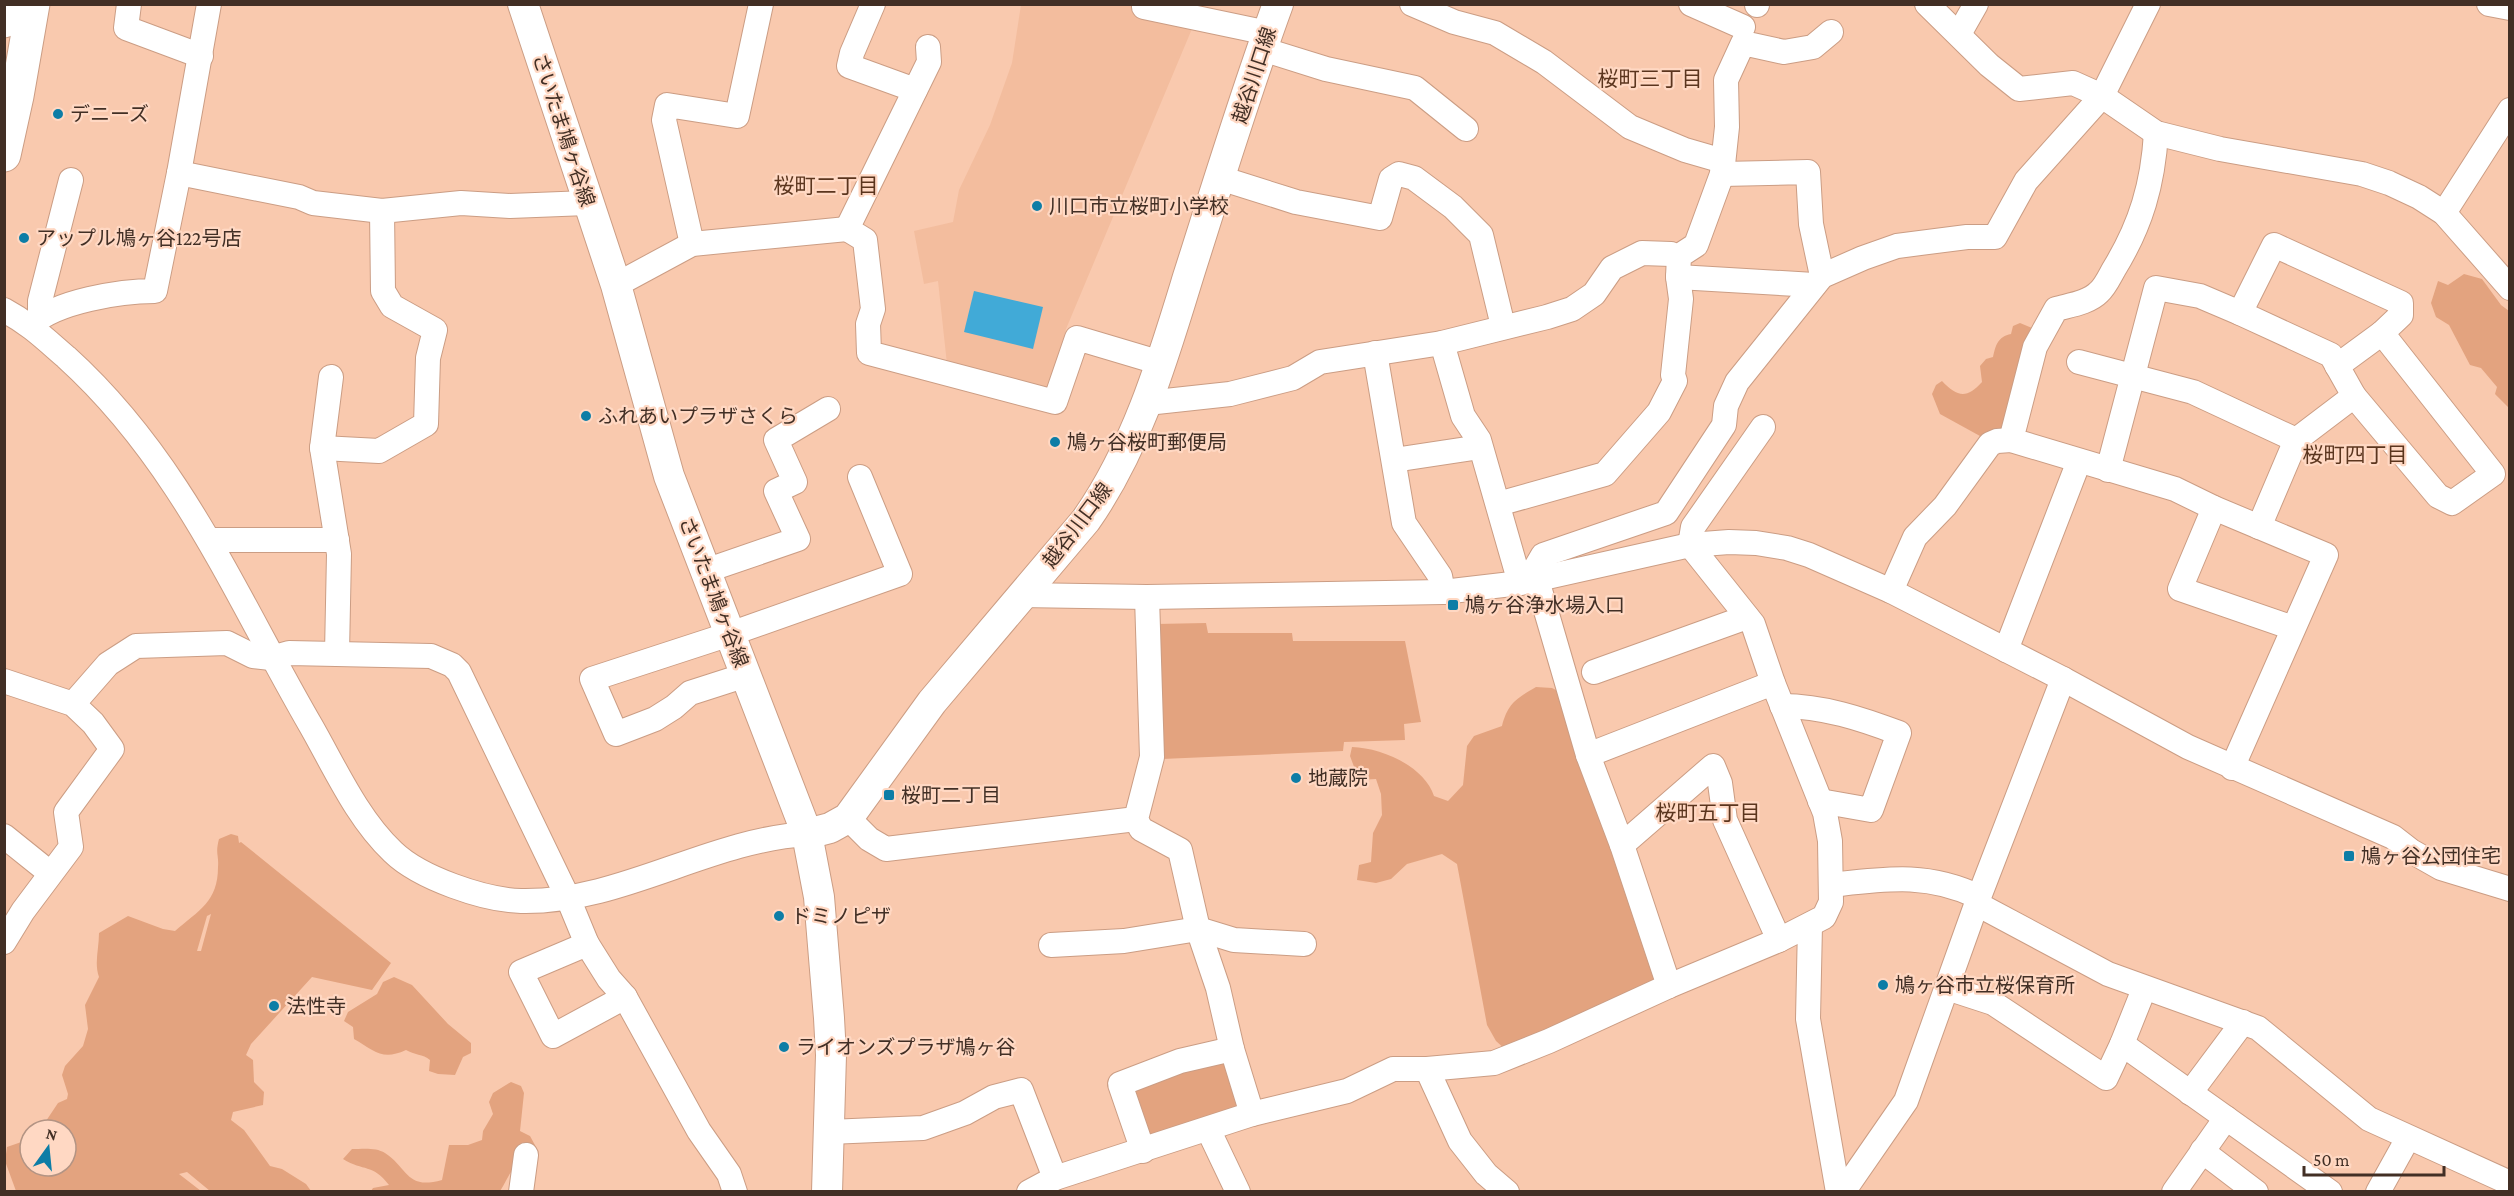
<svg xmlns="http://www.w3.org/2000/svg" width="2514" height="1196" viewBox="0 0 2514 1196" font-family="'Crimson Pro','Noto Sans JP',serif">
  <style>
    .built { fill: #f3bd9e }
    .green { fill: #e3a37f; fill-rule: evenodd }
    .water { fill: #41aad7 }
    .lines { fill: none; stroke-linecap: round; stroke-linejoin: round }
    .minor-casing { stroke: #cb9d84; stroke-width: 26 }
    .major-casing { stroke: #cb9d84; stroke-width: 32 }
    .highway-casing { stroke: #cb9d84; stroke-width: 35 }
    .minor { stroke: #fff; stroke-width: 24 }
    .major { stroke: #fff; stroke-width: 30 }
    .highway { stroke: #fff; stroke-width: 33 }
    .poi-dot { fill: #0d7da6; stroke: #ffd8c3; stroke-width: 2 }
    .labels { text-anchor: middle; stroke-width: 4.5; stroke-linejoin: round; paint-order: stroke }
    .street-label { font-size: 20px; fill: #422f25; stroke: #ffd8c3 }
    .poi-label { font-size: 20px; fill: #422f25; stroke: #ffd8c3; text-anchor: start }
    .neighbourhood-label { font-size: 21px; fill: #5b351e; stroke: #ffd8c3 }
  </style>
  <rect width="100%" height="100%" fill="#f9c9ae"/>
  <polygon class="built" points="1021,5 1147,5 1194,24 1066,329 1050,386 1044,389 947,364 938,281 924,284 914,231 953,222 959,190 990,125 1012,63"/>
  <g class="green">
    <polygon points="2464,274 2482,279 2501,305 2509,311 2509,408 2495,394 2497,387 2481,368 2470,365 2449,325 2436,317 2431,303 2438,281 2448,285"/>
    <path d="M2020,323L2032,328L2002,434L1980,436L1940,414L1932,394L1936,385L1942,381C1957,397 1967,399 1982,382L1980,366L1986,359L1993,357C1996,344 1998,337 2011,334L2013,326Z"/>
    <polygon points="1206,623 1208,633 1292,633 1293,641 1405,641 1421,722 1404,724 1405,740 1344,742 1343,751 1162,759 1156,624"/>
    <path d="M1536,687L1552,688L1560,692L1655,964L1652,988L1506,1050L1496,1041L1487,1025L1457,864L1442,854L1407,864L1391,879L1376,883L1357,880L1359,865L1371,862L1373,833L1382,815L1381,794L1376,779L1359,780L1350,756L1352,747C1382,748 1424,766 1434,796L1448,801L1463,785L1467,746L1474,736L1502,726C1508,703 1516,699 1536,687Z"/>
    <path d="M231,834L238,836L239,843L241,842L391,963L372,990L312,977L251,1044L246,1055L253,1060L254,1082L264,1092L263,1105L233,1112L231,1120L244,1130L270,1166L282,1169L306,1184L311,1191H210L187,1172L179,1174L201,1191H16L5,1161L7,1147L30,1139V1166H66V1130H40L58,1103L67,1099L68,1094L62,1075L65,1066L83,1046L88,1029L85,1005L99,977C94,963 99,949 99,933L128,916L163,929L175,931C199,910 218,902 218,867C219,854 215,854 219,839ZM211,914L201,951H197L207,916Z"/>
    <path d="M394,977L412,985L448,1024L471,1043V1053L463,1057L455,1075L438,1074L429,1071L430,1060C423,1054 414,1055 406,1050C382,1061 375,1051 354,1039L353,1027L344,1021L348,1012L377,994L383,982Z"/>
    <polygon points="1226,1058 1240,1109 1154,1138 1143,1133 1134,1084"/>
    <path d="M511,1082L521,1086L524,1093L520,1131L530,1136L536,1147L532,1164C507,1168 512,1173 500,1191H371L373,1188L389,1185C372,1163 364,1172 343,1159L352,1149C362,1149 376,1147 385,1153C409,1169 406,1190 442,1180L449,1145H468L482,1140L483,1131L493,1114L489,1102L493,1093Z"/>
  </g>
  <polygon class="water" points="974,291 1043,307 1033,349 964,332"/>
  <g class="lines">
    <defs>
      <g id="minor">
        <polyline points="129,4 126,28 201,56"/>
        <polyline points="873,4 852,53 849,66 915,90"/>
        <polyline points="1412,4 1454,22 1495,33 1544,62 1630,127 1685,150 1723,161"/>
        <polyline points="1691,4 1743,27"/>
        <polyline points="1927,4 1989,65 2019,89 2073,83 2102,96 2156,133 2220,149 2362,174 2389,183 2419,197 2444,213 2510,288"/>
        <polyline points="2489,4 2510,8"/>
        <polyline points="1757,5 1757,4"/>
        <polyline points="1144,7 1268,33"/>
        <polyline points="1959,34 1976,4"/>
        <polyline points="928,47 929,62 847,229 865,240 873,309 868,324 869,353 1055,402 1077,338 1161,363"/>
        <polyline points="1262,49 1326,69 1415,88 1466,129"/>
        <path d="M2156,133C2153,184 2141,225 2114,269C2110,276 2105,287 2099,292C2088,303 2070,305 2056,309L2035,347L2011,440L2175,489L2214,508L2326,555L2232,768"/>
        <polyline points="179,173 299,197 313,203 382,211"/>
        <polyline points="1722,174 1808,172 1811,224 1822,276"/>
        <polyline points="1220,178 1296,202 1380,218 1391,179 1399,174 1414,178 1453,207 1481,235 1503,326"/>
        <polyline points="2444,213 2510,110"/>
        <polyline points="692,244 664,120 667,105 737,116 761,4"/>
        <polyline points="1678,277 1814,285"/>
        <polyline points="616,285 692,244 847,229"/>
        <path d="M4,310C30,324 44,338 66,357C181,461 235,595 311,726C335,768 357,818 393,852C420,878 484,900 521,901C621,903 708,840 807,834"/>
        <polyline points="2240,313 2331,355 2354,396"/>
        <polyline points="40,317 40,301 71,180"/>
        <path d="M31,325C56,301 121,291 155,291L179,173L209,4"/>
        <polyline points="1442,343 1463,416 1479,440 1520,583"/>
        <polyline points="1375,353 1404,523 1440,576 1443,592"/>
        <polyline points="2079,362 2193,392 2296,440"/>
        <polyline points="2337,366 2382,333"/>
        <polyline points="331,377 322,448 339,554 337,653"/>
        <polyline points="1147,403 1230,394 1293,378 1320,362 1442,343 1547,317 1572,309 1594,294 1612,268 1642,253 1671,254"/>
        <polyline points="322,448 379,451 426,424 428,358 435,330 392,306 383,291 382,211 461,203 510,206 587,203"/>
        <polyline points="1394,460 1480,447"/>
        <polyline points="2108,470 2156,288 2200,296 2240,313 2274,245 2401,303 2401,315 2382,333 2493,474 2452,503 2438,496 2354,396 2296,440 2259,527"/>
        <polyline points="1498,504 1605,474 1659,412 1675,381 1673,375 1681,299 1678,277 1679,256 1696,245 1722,174 1727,127 1726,80 1743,43 1784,52 1813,47 1831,32"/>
        <polyline points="2214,508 2180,589 2293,628"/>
        <polyline points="209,540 337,540"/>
        <polyline points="1690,545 1693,527 1763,427"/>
        <polyline points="705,571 798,539 776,491 795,482 776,440 828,409"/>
        <polyline points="1891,591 1915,537 1945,506 1990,444 1997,441 2011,440"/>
        <polyline points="1020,595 1147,597 1443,592 1520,583 1690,545 1729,542 1756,543 1787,548 1809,555 1891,591 2063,679 2188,747 2393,837 2411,851 2441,868 2510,889"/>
        <polyline points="1147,597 1152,757 1136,819 1141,829 1180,850 1198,929 1218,988 1232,1049 1252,1114"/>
        <polyline points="2006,650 2079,461"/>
        <polyline points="1594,672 1747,617"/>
        <polyline points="746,675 690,693 674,707 655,719 616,734 592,679 730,634 900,574 860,477"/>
        <polyline points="4,681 73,704 93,723 112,749 66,812 71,847 23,911 4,942"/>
        <polyline points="73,704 108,664 136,646 227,643 253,656 271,658 289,653 431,656 452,665 459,672 568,898 587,944 609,979 625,997 699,1131 729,1174 735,1192"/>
        <path d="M1782,706C1823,706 1862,719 1899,733L1871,810L1820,801"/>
        <polyline points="1588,755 1773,683"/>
        <polyline points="848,818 869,839 886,849 1136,819"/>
        <polyline points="4,836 50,873"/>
        <polyline points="1622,845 1713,766 1720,783 1725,820 1779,940"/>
        <path d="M1831,885C1885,879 1927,872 1979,897"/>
        <polyline points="1977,904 2108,974 2258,1028 2369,1119 2510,1183"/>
        <polyline points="1810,925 1808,1019 1838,1192"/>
        <polyline points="587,944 521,972 553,1036 625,997"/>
        <polyline points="1051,945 1124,941 1198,929 1234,940 1304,944"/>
        <polyline points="1669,986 1622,845 1588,755 1537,580 1536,567 1543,555 1666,513 1724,425 1726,406 1737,382 1822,276 1863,258 1897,246 1967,237 1995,237 2026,181 2102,96 2148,4"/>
        <polyline points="1947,988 1993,1003 2106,1078 2122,1044 2144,989"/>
        <polyline points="2122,1044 2330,1192"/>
        <polyline points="1427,1069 1460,1141 1486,1174 1507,1192"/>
        <polyline points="2190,1093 2243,1022"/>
        <polyline points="1208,1129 1238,1192"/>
        <polyline points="829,1132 923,1128 965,1113 994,1097 1021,1090 1055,1178"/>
        <polyline points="1143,1151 1120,1084 1180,1061 1232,1049"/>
        <polyline points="2202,1151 2256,1192"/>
        <polyline points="521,1192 526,1155"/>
        <polyline points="1029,1192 1055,1178 1252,1114 1347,1091 1393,1069 1427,1069 1494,1063 1549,1041 1669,986 1779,940 1824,917 1831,902 1830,841 1825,813 1773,683 1753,624 1690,545"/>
        <polyline points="1843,1192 1906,1101 1979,897 2063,679"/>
        <polyline points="2174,1192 2226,1118"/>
        <polyline points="2378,1192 2408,1138"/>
      </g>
      <g id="major">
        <polyline points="523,4 616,285 669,476 807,834 819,897 829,1018 831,1055 827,1192"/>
        <path d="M807,834L830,828L848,818L932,702L1086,520C1137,447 1162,362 1188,277C1217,186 1245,94 1278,4"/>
      </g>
      <g id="highway">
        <polyline points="4,21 7,4"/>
        <polyline points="4,155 17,96 33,4"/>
      </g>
    </defs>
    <use href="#minor" class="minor-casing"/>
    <use href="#major" class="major-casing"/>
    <use href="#highway" class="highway-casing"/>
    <use href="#minor" class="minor"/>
    <use href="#major" class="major"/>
    <use href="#highway" class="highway"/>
  </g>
  <g class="poi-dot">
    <circle cx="58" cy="114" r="6"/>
    <circle cx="1037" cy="206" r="6"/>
    <circle cx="24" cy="238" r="6"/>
    <circle cx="586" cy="416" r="6"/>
    <circle cx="1055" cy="442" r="6"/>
    <rect x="1447" y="599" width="12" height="12" rx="3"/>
    <circle cx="1296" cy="778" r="6"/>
    <rect x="883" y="789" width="12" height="12" rx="3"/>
    <rect x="2343" y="850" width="12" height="12" rx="3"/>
    <circle cx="779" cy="916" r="6"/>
    <circle cx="1883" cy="985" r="6"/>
    <circle cx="274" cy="1006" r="6"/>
    <circle cx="784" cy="1047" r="6"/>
  </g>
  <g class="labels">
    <g class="street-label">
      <text transform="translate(1254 75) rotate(-72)" y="7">越谷川口線</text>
      <text transform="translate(564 130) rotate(72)" y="7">さいたま鳩ヶ谷線</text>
      <text transform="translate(1077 525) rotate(-53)" y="7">越谷川口線</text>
      <text transform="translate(714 592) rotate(69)" y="7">さいたま鳩ヶ谷線</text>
    </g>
    <g class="poi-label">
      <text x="70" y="121">デニーズ</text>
      <text x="1049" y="213">川口市立桜町小学校</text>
      <text x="36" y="245">アップル鳩ヶ谷122号店</text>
      <text x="598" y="423">ふれあいプラザさくら</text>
      <text x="1067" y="449">鳩ヶ谷桜町郵便局</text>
      <text x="1465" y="612">鳩ヶ谷浄水場入口</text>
      <text x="1308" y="785">地蔵院</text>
      <text x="901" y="802">桜町二丁目</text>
      <text x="2361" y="863">鳩ヶ谷公団住宅</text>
      <text x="791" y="923">ドミノピザ</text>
      <text x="1895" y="992">鳩ヶ谷市立桜保育所</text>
      <text x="286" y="1013">法性寺</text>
      <text x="796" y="1054">ライオンズプラザ鳩ヶ谷</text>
    </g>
    <g class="neighbourhood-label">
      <text x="1650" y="86">桜町三丁目</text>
      <text x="826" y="193">桜町二丁目</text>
      <text x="2355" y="462">桜町四丁目</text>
      <text x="1708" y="820">桜町五丁目</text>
    </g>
  </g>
  <rect width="2514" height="1196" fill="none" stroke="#422f25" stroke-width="12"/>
  <g transform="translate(48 1148) rotate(15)"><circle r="28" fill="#ffd8c3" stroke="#b39484" stroke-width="1.5"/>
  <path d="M0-4.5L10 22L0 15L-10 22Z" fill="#0d7da6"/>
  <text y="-9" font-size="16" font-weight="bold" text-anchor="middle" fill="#422f25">N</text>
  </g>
  <path d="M2304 1166v9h140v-9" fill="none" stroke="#422f25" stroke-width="3"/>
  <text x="2313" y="1166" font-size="18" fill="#422f25" stroke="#ffd8c3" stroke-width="4.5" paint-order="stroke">50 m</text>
</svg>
